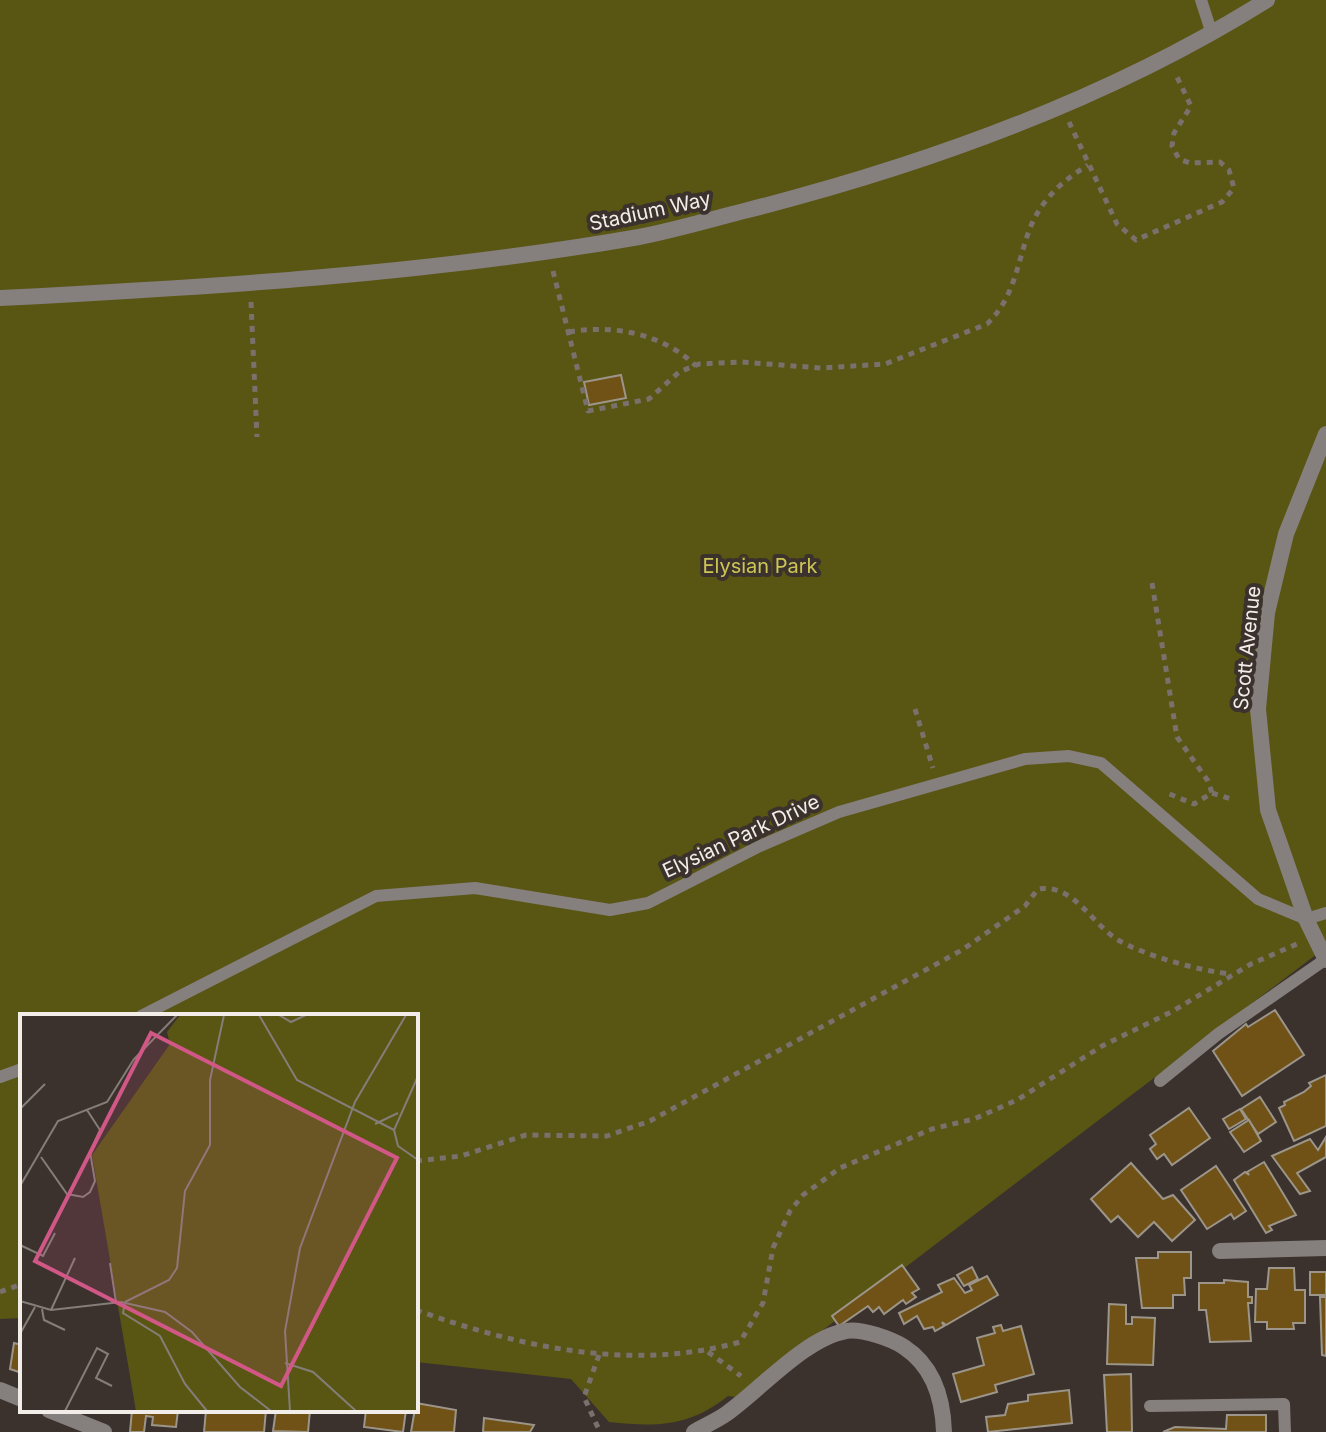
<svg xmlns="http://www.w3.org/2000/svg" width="1326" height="1432" viewBox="0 0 1326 1432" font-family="Inter,sans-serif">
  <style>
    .green { fill: #595513 }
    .building { fill: #705116; stroke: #9b958a; stroke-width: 2 }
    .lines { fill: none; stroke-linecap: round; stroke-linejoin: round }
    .path { stroke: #7a716d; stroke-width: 5; stroke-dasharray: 6 6; stroke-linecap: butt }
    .service { stroke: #857f7e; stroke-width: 12 }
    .minor { stroke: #857f7e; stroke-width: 16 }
    .tertiary { stroke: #857f7e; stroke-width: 16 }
    .labels { text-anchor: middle; stroke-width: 8; stroke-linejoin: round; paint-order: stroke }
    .street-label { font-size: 20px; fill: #f3ede9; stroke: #3c322d }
    .park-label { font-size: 20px; fill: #cdc654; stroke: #3c322d }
    .inset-road { fill: none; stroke: #857d78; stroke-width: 2 }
    .view { fill: #d15886; fill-opacity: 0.15; stroke: #d15886; stroke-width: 4 }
    .inset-edge { fill: none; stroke: #f3ede9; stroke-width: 4 }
  </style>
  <rect width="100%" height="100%" fill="#3c322d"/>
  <path class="green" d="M0,0H1326V947L735,1397L728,1396C689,1427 657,1427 609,1422L571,1379L416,1362V1016H22V1318L0,1319Z"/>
  <g class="building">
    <polygon points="621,375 626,398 589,405 584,382"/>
    <polygon points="1275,1010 1304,1055 1242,1096 1213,1051 1246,1024 1248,1027"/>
    <polygon points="1326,1075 1326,1126 1294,1141 1279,1108 1285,1105 1284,1102 1304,1092 1311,1086 1309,1083"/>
    <polygon points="1260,1097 1276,1122 1258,1134 1241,1109"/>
    <polygon points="1189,1108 1210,1138 1172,1165 1164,1154 1157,1159 1150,1149 1156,1144 1150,1135"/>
    <polygon points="1240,1109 1246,1119 1229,1129 1223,1119"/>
    <polygon points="1249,1120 1261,1141 1244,1152 1230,1132"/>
    <polygon points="1326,1137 1326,1157 1297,1173 1310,1191 1300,1194 1272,1156 1310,1139 1318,1150"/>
    <polygon points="1264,1162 1296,1215 1269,1226 1272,1230 1266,1233 1234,1180 1245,1172 1249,1175 1247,1172"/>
    <polygon points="1131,1163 1163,1199 1173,1195 1195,1220 1172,1241 1154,1222 1138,1237 1118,1216 1111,1222 1091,1199"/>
    <polygon points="1216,1166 1246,1211 1234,1219 1231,1214 1207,1229 1181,1190"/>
    <polygon points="1158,1252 1191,1252 1191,1278 1184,1278 1185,1295 1173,1295 1173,1308 1142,1308 1136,1258 1158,1258"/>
    <polygon points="902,1265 919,1289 912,1293 916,1297 906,1304 903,1300 884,1314 879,1307 873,1312 868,1306 839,1326 832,1316"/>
    <polygon points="972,1267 978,1279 964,1286 957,1275"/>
    <polygon points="1269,1268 1294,1268 1295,1290 1305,1290 1305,1323 1293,1323 1294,1329 1267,1329 1267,1322 1255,1322 1256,1289 1267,1289"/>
    <rect x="1310" y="1272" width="16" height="23"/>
    <polygon points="987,1276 998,1295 946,1325 942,1322 944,1326 935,1331 933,1327 924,1329 917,1316 904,1324 899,1313 942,1292 938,1285 954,1278 965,1293 972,1290 969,1285"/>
    <polygon points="1224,1280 1248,1282 1248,1297 1252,1297 1252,1303 1248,1303 1251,1341 1210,1342 1206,1310 1199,1310 1199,1283 1224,1283"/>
    <polygon points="1320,1297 1326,1297 1326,1356 1322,1355"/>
    <polygon points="1109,1304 1126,1305 1126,1324 1132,1324 1132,1317 1155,1318 1153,1365 1107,1364"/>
    <polygon points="1001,1325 1003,1331 1021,1326 1034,1374 995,1385 997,1392 961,1402 953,1374 984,1365 977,1338 995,1333 993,1327"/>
    <polygon points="14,1343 22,1345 22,1373 10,1369"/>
    <polygon points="1131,1374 1132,1432 1107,1432 1104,1375"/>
    <polygon points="1069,1390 1072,1423 988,1432 986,1417 1005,1415 1008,1404 1028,1401 1028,1395"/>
    <polygon points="416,1403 456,1410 454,1432 411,1432"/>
    <polygon points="132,1410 178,1410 176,1427 152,1425 153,1417 146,1416 144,1432 130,1432"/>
    <polygon points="206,1410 266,1410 264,1432 204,1432"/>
    <polygon points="276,1410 310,1410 308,1432 273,1431"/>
    <polygon points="366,1410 406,1410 403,1432 364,1427"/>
    <polygon points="1227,1415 1266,1415 1266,1432 1163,1432 1175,1427 1226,1429"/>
    <polygon points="484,1418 534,1425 530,1432 483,1432"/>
  </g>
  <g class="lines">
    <g class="path">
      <polyline points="1069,122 1117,224 1136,240 1222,202 1234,188 1229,170 1220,162 1190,163 1179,159 1172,146 1174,133 1191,106 1176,75"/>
      <path d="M553,271L588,411L649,399L679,372L699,364L741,362L821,368L885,364L987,324C1015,297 1017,263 1030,228C1042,199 1062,181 1088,165"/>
      <polyline points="251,302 257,437"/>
      <path d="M569,332C614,324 663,334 696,366"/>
      <polyline points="1152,583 1177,737 1208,781 1212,793 1194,804 1167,793"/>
      <polyline points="915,709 933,768"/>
      <polyline points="1212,793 1231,799"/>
      <path d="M416,1161L461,1156L526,1135L607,1136L650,1121L962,950L1025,906L1038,889C1073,883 1091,923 1118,940C1143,955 1203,972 1232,974"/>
      <polyline points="0,1292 22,1284"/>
      <path d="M416,1310C519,1347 632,1372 740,1342L763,1303L773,1248L790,1211L803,1195L840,1168L932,1129L974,1119L1017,1100L1102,1046L1173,1011L1251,964L1297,944"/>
      <polyline points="708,1352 741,1376"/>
      <polyline points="599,1355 584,1397 600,1432"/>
    </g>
    <g class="service">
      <polyline points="1201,0 1212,34"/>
      <polyline points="141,1016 376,896 475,888 610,910 648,903 760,846 839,812 1025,759 1069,756 1101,763 1258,899 1306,919 1326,913"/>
      <polyline points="0,1077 22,1069"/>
      <polyline points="1160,1081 1218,1034 1326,959"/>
      <polyline points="1150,1406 1284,1404 1285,1432"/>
    </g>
    <g class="minor">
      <polyline points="1220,1251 1326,1248"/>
      <polyline points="0,1390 22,1399"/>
      <polyline points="49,1410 104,1432"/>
      <path d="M694,1432C704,1426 716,1421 726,1414C760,1390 805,1338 846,1331C861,1328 892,1339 904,1347C933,1366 943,1399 944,1432"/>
    </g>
    <g class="tertiary">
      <path d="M0,298C214,287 427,274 639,237C675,230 712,219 748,210C929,164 1109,99 1267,0"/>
      <polyline points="1326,434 1286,534 1267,613 1258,709 1268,810 1306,919 1326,960"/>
    </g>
  </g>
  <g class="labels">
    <g class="street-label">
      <text transform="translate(650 211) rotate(-12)" y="7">Stadium Way</text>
      <text transform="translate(1247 648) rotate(-84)" y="7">Scott Avenue</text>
      <text transform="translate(741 836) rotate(-25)" y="7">Elysian Park Drive</text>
    </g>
    <g class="park-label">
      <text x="760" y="573">Elysian Park</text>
    </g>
  </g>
  <g transform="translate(20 1014)">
    <rect width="398" height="398" fill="#3c322d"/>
    <path d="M160,1H398V397H116L72,141L150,30L147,18Z" fill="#595513"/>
    <path class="inset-road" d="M239,1L277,66L374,116M259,1L271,8L286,1M398,62L374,116L378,132L398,146M0,95L25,70M355,110L378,99M21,143L47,180L63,183L70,178L75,167L70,138L80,116L67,96M0,172L38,107L87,88L114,45L157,1M0,231L23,242L35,219M90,249L96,288M0,287L31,296L101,288L145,298L172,318L220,373L251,397M105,288L149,266L157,254L165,177L190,131V66L204,1M105,288L103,299L140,322L165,370L187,397M22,295L24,306L45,316M31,296L55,244M0,320L15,293M265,349L293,358L336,397M45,397L77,334L88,340L76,364L92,372M270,397L265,317L280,234L335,88L386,1"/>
    <path class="view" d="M131,19L377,144L261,372L15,247Z"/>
    <rect width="398" height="398" class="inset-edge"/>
  </g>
</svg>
